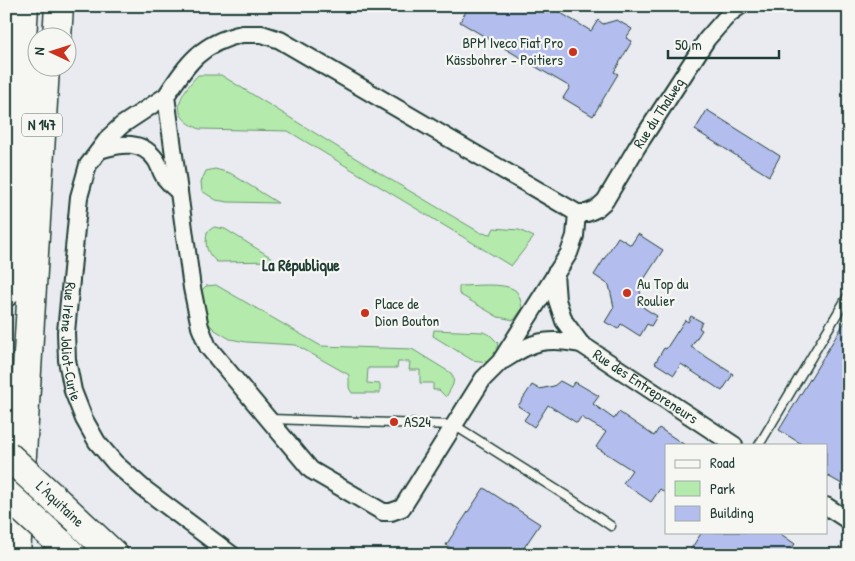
<svg xmlns="http://www.w3.org/2000/svg" width="855" height="561" viewBox="0 0 855 561" font-family="'Patrick Hand',sans-serif">
  <style>
    .green { fill: #b4eaac; stroke: #6a9470 }
    .building { fill: #b3beee; stroke: #1f3d34 }
    .lines { fill: none; stroke-linecap: round; stroke-linejoin: round }
    .lane-casing { stroke: #1f3d34; stroke-width: 11 }
    .street-casing { stroke: #1f3d34; stroke-width: 20 }
    .highway-casing { stroke: #1f3d34; stroke-width: 31 }
    .lane { stroke: #f6f6f2; stroke-width: 8 }
    .street { stroke: #f6f6f2; stroke-width: 16 }
    .highway { stroke: #f6f6f2; stroke-width: 28 }
    .highway-bridge-casing { stroke: #1f3d34; stroke-width: 31; stroke-linecap: butt }
    .highway-bridge { stroke: #f6f6f2; stroke-width: 28 }
    .poi-dot { fill: #c8321e; stroke: #f6f6f2; stroke-width: 2 }
    .labels { text-anchor: middle; stroke-width: 4.5; stroke-linejoin: round; paint-order: stroke }
    .shield { fill: #f6f6f2; stroke: #60746d; stroke-width: 1 }
    .shield-label { font-size: 14px; font-weight: bold; fill: #1f3d34 }
    .poi-label { font-size: 15px; fill: #1f3d34; stroke: #f6f6f2; text-anchor: start }
    .street-label { font-size: 15px; fill: #1f3d34; stroke: #f6f6f2 }
    .neighbourhood-label { font-size: 16px; font-weight: bold; fill: #1f3d34; stroke: #f6f6f2 }
  </style>
  <rect width="100%" height="100%" fill="#e9ebf1"/>
  <filter id="ink" filterUnits="userSpaceOnUse"><feTurbulence type="fractalNoise" baseFrequency=".02" numOctaves="2"/><feDisplacementMap in="SourceGraphic" scale="10" xChannelSelector="R" yChannelSelector="G"/><feConvolveMatrix kernelMatrix="1 2 1 2 8 2 1 2 1" color-interpolation-filters="sRGB"/></filter>
  <g filter="url(#ink)">
    <g class="green">
      <path d="M198,75H221L386,177L481,233L491,234L494,228L519,230L534,237L511,266L288,131L200,129C167,116 179,95 198,75Z"/>
      <polygon points="215,169 230,173 278,203 228,202 216,200 202,191 201,182 206,171"/>
      <path d="M214,227L225,229L277,261L217,262C206,253 205,246 207,232Z"/>
      <path d="M216,285L321,346L412,349L451,373C457,382 451,388 446,397L439,390H433V383H420V370H409L410,362H398L397,368H368L367,383L380,384V393H352L349,388V375L296,345L246,342L230,339L215,330L205,320L202,307L201,291L206,286Z"/>
      <path d="M459,286C473,286 504,282 515,290C520,295 521,302 522,309L514,320L498,317L459,294Z"/>
      <polygon points="434,330 483,332 490,335 498,343 496,354 487,362 472,360 433,336"/>
    </g>
    <g class="building">
      <polygon points="469,6 549,6 591,31 598,20 603,24 617,20 632,29 626,38 632,41 614,72 618,74 593,116 563,98 570,87 460,22"/>
      <polygon points="707,110 780,156 769,176 695,130"/>
      <polygon points="638,234 663,250 639,287 644,308 657,316 651,326 647,324 640,336 621,324 618,329 605,322 614,307 609,285 594,275 618,237 631,245"/>
      <polygon points="849,315 849,488 826,475 826,445 803,445 779,430"/>
      <polygon points="691,316 702,322 699,328 702,330 691,347 733,374 722,391 681,364 674,375 655,363 664,348 666,349 685,320 688,322"/>
      <polygon points="560,381 571,387 575,382 599,396 593,404 614,419 619,412 654,436 659,428 685,445 666,445 666,493 660,489 651,502 623,483 632,470 596,447 606,432 581,417 577,423 548,405 534,427 524,420 529,413 518,406 532,385 539,389 554,386"/>
      <polygon points="484,488 540,524 519,555 462,555 446,545"/>
      <polygon points="702,532 778,532 795,544 787,555 687,555"/>
    </g>
    <g class="lines">
      <defs>
        <g id="lane">
          <polyline points="270,419 454,425 568,497 611,526"/>
          <polyline points="759,445 849,294"/>
        </g>
        <g id="street">
          <path d="M242,34H262L280,40L577,213L575,236L569,253L500,362L483,379L402,508L391,512H383L311,470L208,347L200,327L192,288L166,96C188,63 201,43 242,34Z"/>
          <path id="s1" d="M166,96L122,125L109,137L88,165L79,197L66,332L67,360L73,391L84,419L97,442L115,463L143,488L232,555"/>
          <path d="M100,150C121,143 142,140 156,160C160,166 161,173 165,178C169,183 174,188 179,192"/>
          <path id="s2" d="M577,213H587L596,209L605,201L637,147L707,39L729,14L740,6"/>
          <path id="s3" d="M555,274L557,300L564,321L581,344L734,445"/>
          <path d="M504,360C533,341 546,337 581,344"/>
          <polyline points="826,506 849,521"/>
        </g>
        <g id="highway">
          <polyline points="57,38 59,6"/>
          <polyline points="6,292 24,6"/>
          <polyline points="61,505 114,555"/>
          <polyline points="59,542 72,555"/>
          <polyline points="16,555 45,68"/>
        </g>
      </defs>
      <use href="#lane" class="lane-casing"/>
      <use href="#street" class="street-casing"/>
      <use href="#highway" class="highway-casing"/>
      <use href="#lane" class="lane"/>
      <use href="#street" class="street"/>
      <use href="#highway" class="highway"/>
      <defs>
        <g id="highway-bridge">
          <polyline points="6,454 61,505"/>
          <polyline points="6,494 59,542"/>
        </g>
      </defs>
      <use href="#highway-bridge" class="highway-bridge-casing"/>
      <use href="#highway-bridge" class="highway-bridge"/>
    </g>
  </g>
  <g class="poi-dot">
    <circle cx="573" cy="52" r="5"/>
    <circle cx="627" cy="293" r="5"/>
    <circle cx="365" cy="313" r="5"/>
    <circle cx="394" cy="422" r="5"/>
  </g>
  <g class="labels">
    <rect class="shield" x="22" y="113.5" width="40" height="23" rx="4"/>
    <g class="shield-label">
      <text x="42" y="130">N 147</text>
    </g>
    <g class="poi-label">
      <text x="563" y="48" text-anchor="end">BPM Iveco Fiat Pro<tspan x="563" dy="17">Kässbohrer - Poitiers</tspan></text>
      <text x="637" y="289">Au Top du<tspan x="637" dy="17">Roulier</tspan></text>
      <text x="375" y="309">Place de<tspan x="375" dy="17">Dion Bouton</tspan></text>
      <text x="404" y="427">AS24</text>
    </g>
    <g class="street-label">
      <text dy="5" stroke="none"><textPath href="#s2" startOffset="135">Rue du Thalweg</textPath></text>
      <text dy="5" stroke="none"><textPath href="#s1" startOffset="284">Rue Irène Joliot-Curie</textPath></text>
      <text dy="5" stroke="none"><textPath href="#s3" startOffset="154">Rue des Entrepreneurs</textPath></text>
      <text transform="translate(60 504) rotate(43)" y="5">L'Aquitaine</text>
    </g>
    <g class="neighbourhood-label">
      <text x="301" y="271">La République</text>
    </g>
  </g>
  <rect width="855" height="561" fill="none" stroke="#f6f6f2" stroke-width="25"/>
  <rect x="12" y="12" width="830" height="536" fill="none" stroke="#1f3d34" stroke-width="2" filter="url(#ink)"/>
  <rect x="665" y="444" width="162" height="90" fill="#f6f6f2" stroke="#a0aca6"/>
  <rect x="675" y="460" width="25" height="8" fill="#f6f6f2" stroke="#a0aca6"/>
  <text x="710" y="468" font-size="15" fill="#1f3d34">Road</text>
  <rect x="675" y="481" width="25" height="15" fill="#b4eaac" stroke="#a0aca6"/>
  <text x="710" y="494" font-size="15" fill="#1f3d34">Park</text>
  <rect x="675" y="506" width="25" height="15" fill="#b3beee" stroke="#a0aca6"/>
  <text x="710" y="518" font-size="15" fill="#1f3d34">Building</text>
  <g transform="translate(52 52) rotate(274)"><circle r="24" fill="#f6f6f2" stroke="#a0aca6"/>
  <path d="M0-4L9 19L0 12L-9 19Z" fill="#c8321e"/>
  <text y="-8" font-size="14" font-weight="bold" text-anchor="middle" fill="#1f3d34">N</text>
  </g>
  <path d="M668 50v8h111v-8" fill="none" stroke="#1f3d34" stroke-width="2.5"/>
  <text x="675" y="50" font-size="15" fill="#1f3d34" stroke="#f6f6f2" stroke-width="4" paint-order="stroke">50 m</text>
</svg>
